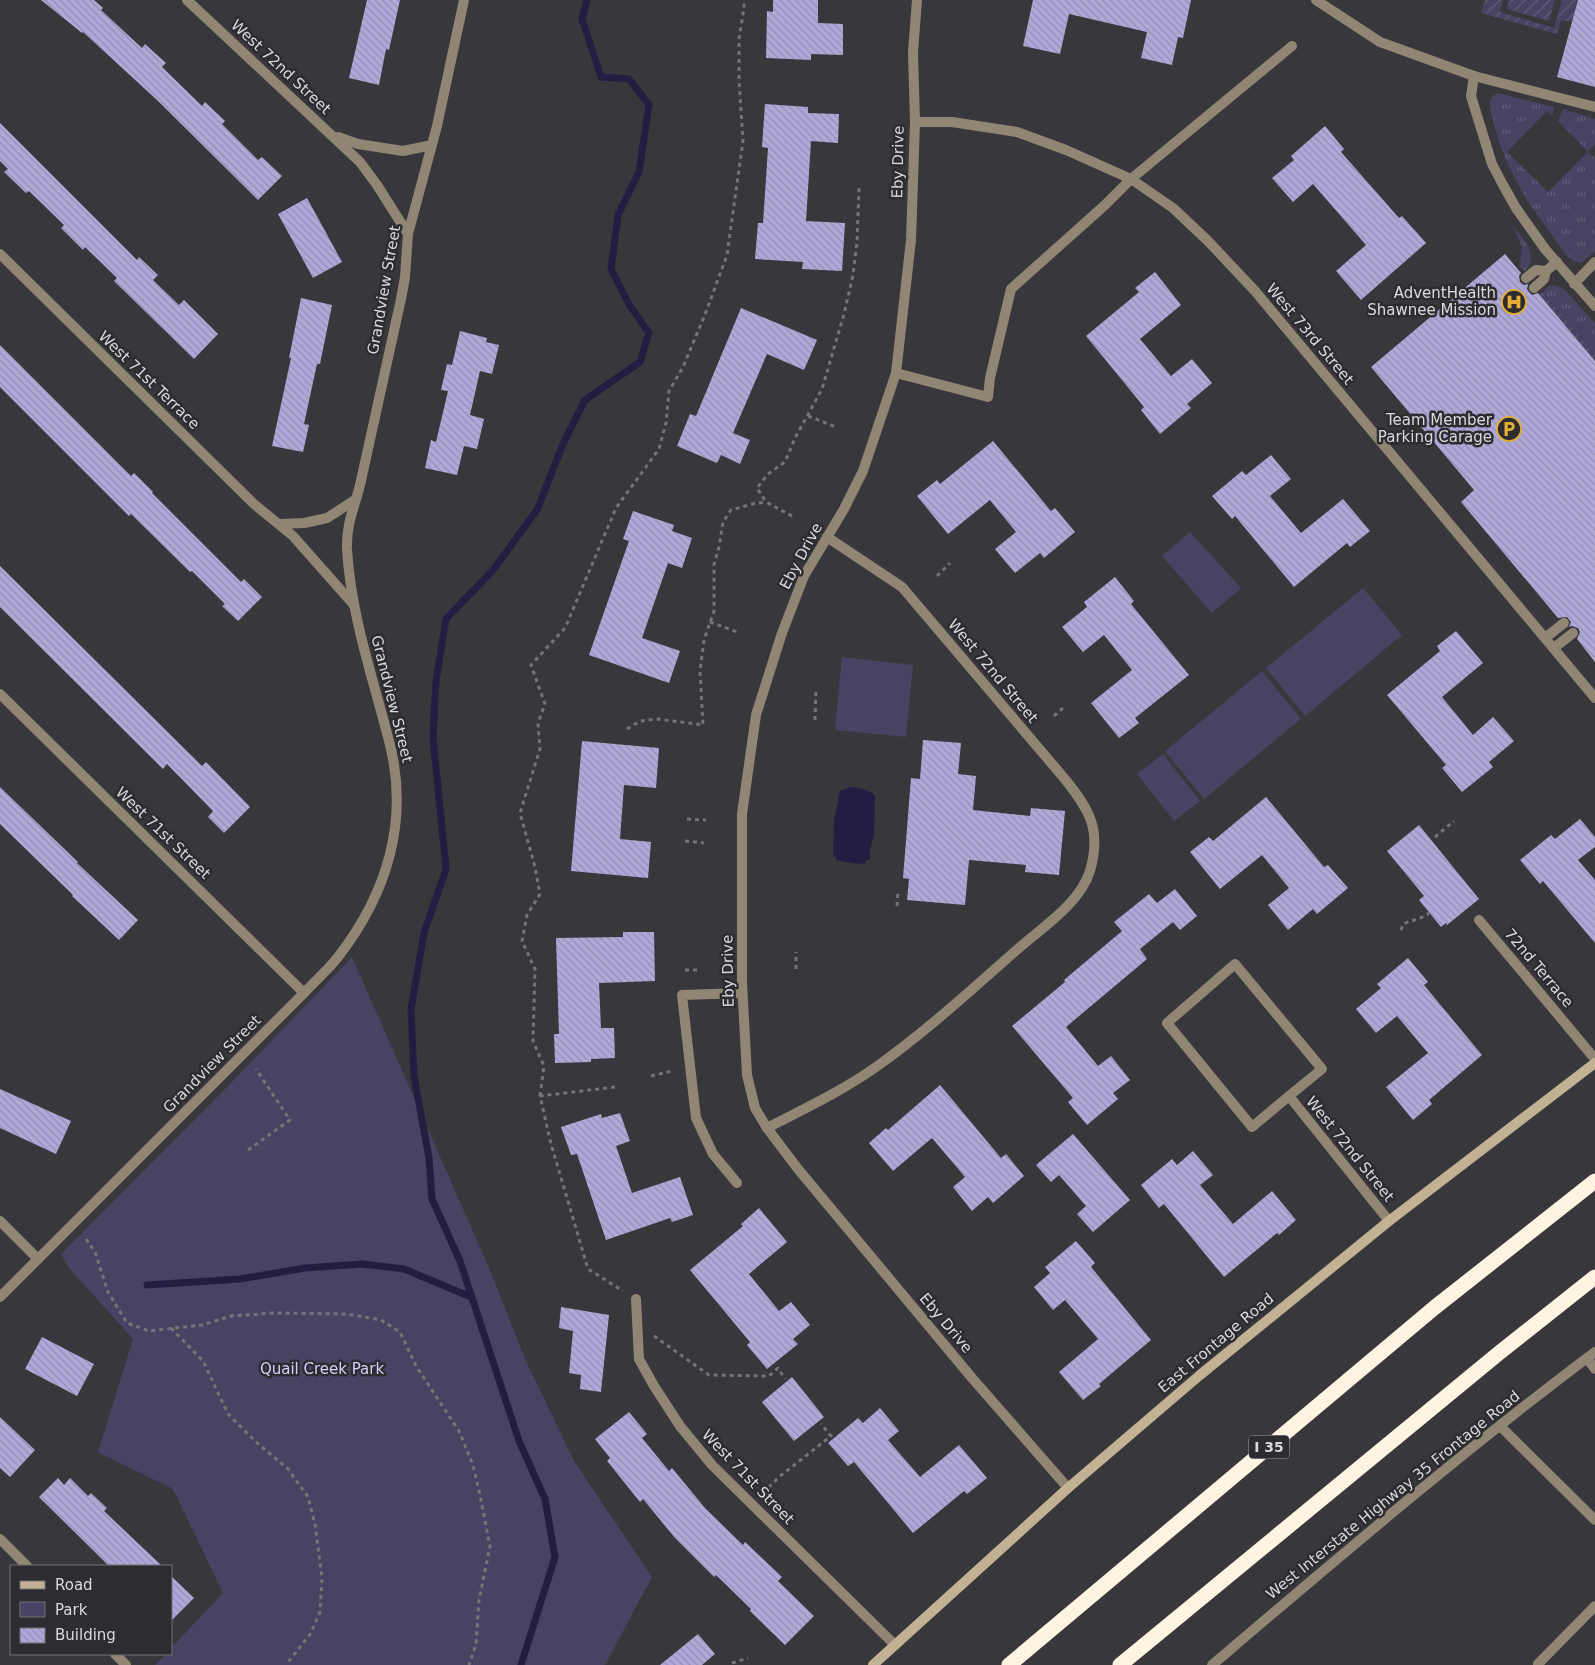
<svg xmlns="http://www.w3.org/2000/svg" width="1595" height="1665" viewBox="0 0 1595 1665" font-family="'DejaVu Sans',sans-serif">
  <style>
    .grass { fill: url(#grass-tufts) }
    .park { fill: #474363 }
    .garden { fill: url(#garden-furrows) }
    .water { fill: #241d42 }
    .lines { fill: none; stroke-linecap: round; stroke-linejoin: round }
    .stream { stroke: #241d42; stroke-width: 7 }
    .building { fill: url(#building-back-hatch) }
    .path { stroke: #757477; stroke-width: 3; stroke-dasharray: 4 4; stroke-linecap: butt }
    .lane { stroke: #908673; stroke-width: 10 }
    .street { stroke: #908673; stroke-width: 10 }
    .secondary { stroke: #c2b293; stroke-width: 10 }
    .highway { stroke: #fef4e1; stroke-width: 15 }
    .labels { text-anchor: middle; stroke-width: 5; stroke-linejoin: round; paint-order: stroke }
    .shield { fill: #2d2d31; stroke: #a6a6a9; stroke-width: 1 }
    .shield-label { font-size: 14px; font-weight: bold; fill: #dadadc }
    .street-label { font-size: 15px; fill: #dadadc; stroke: #2d2d31 }
    .poi-label { font-size: 15px; fill: #dadadc; stroke: #2d2d31; text-anchor: end }
    .park-label { font-size: 15px; fill: #d6d1fc; stroke: #2d2d31 }
  </style>
  <defs>
    <pattern id="grass-tufts" width="24" height="20" patternUnits="userSpaceOnUse" patternTransform="scale(1.25)"><rect width="24" height="20" fill="#474363"/><path d="M3 7l-1-3M5 7V3M7 7l1-3M15 17l-1-3M17 17v-4M19 17l1-3" fill="none" stroke="#615e79"/></pattern>
    <pattern id="garden-furrows" width="10" height="10" patternUnits="userSpaceOnUse" patternTransform="scale(1.25)"><rect width="10" height="10" fill="#474363"/><path d="M-1 1l2-2M0 10L10 0M9 11l2-2" fill="none" stroke="#615e79"/></pattern>
    <pattern id="building-back-hatch" width="6" height="6" patternUnits="userSpaceOnUse" patternTransform="scale(1.25)"><rect width="6" height="6" fill="#aea9d8"/><path d="M-1 5l2 2M0 0l6 6M5-1l2 2" fill="none" stroke="#938fb2"/></pattern>
  </defs>
  <rect width="100%" height="100%" fill="#38373b"/>
  <g class="grass">
    <path d="M1498,93L1554,107L1552,116L1547,111L1507,152L1548,192L1588,152L1558,121L1563,109L1595,119V144L1588,151L1595,159V251L1581,263C1569,263 1558,243 1551,234C1524,197 1506,170 1494,124C1492,116 1488,106 1491,98Z"/>
    <path d="M1511,223C1521,237 1541,255 1525,271L1520,266L1522,246Z"/>
    <polygon points="1554,285 1564,289 1595,323 1595,355 1542,292 1549,286"/>
  </g>
  <g class="park">
    <polygon points="1190,532 1241,588 1212,613 1162,556"/>
    <polygon points="1363,588 1402,635 1305,716 1266,668"/>
    <polygon points="842,657 913,665 906,737 835,730"/>
    <polygon points="1262,671 1301,719 1204,799 1165,751"/>
    <polygon points="1163,754 1200,801 1174,821 1137,774"/>
    <polygon points="352,957 490,1270 525,1359 574,1461 652,1577 605,1665 155,1665 166,1654 171,1654 171,1648 223,1593 173,1489 98,1452 133,1339 69,1268 61,1254 228,1086"/>
  </g>
  <g class="garden">
    <polygon points="1485,0 1503,0 1500,12 1554,28 1562,0 1578,0 1572,22 1561,20 1557,34 1481,13"/>
    <polygon points="1509,0 1555,0 1549,21 1507,9"/>
    <polygon points="1542,292 1595,355 1595,361 1539,294"/>
  </g>
  <path class="water" d="M850,787L859,788L873,793L875,797L874,834L870,850V860H866V863C855,865 847,862 836,860V857L833,856L834,820L840,791Z"/>
  <g class="lines">
    <g class="stream">
      <polyline points="147,1285 240,1279 305,1268 362,1264 404,1269 471,1297"/>
      <polyline points="521,1665 555,1557 545,1499 519,1441 460,1261 432,1199 429,1158 414,1076 411,1009 424,933 446,869 433,737 436,681 446,619 493,570 537,510 563,444 585,400 640,362 649,333 630,306 611,269 618,215 639,172 649,105 629,79 601,77 582,19 587,0"/>
    </g>
  </g>
  <g class="building">
    <polygon points="41,0 94,0 103,8 101,10 142,48 145,44 166,63 162,67 202,106 205,102 225,121 222,124 258,160 262,157 282,176 258,200 158,101 83,32 82,33"/>
    <polygon points="367,0 400,0 389,50 386,49 379,85 349,78"/>
    <polygon points="773,0 818,0 818,23 843,24 843,55 811,54 811,60 766,58 767,11 773,12"/>
    <polygon points="1033,0 1191,0 1183,38 1178,37 1172,65 1141,58 1147,32 1069,14 1060,54 1023,46"/>
    <polygon points="1578,0 1595,0 1595,87 1557,77"/>
    <polygon points="765,104 808,107 808,113 839,114 838,143 811,141 806,221 845,223 842,271 802,269 803,262 755,259 758,223 763,223 768,148 762,147"/>
    <polygon points="0,123 137,260 139,257 158,275 153,280 179,305 184,300 218,334 194,359 114,281 117,278 85,247 83,250 61,228 64,225 29,191 26,193 4,172 8,169 0,161"/>
    <polygon points="1325,126 1344,149 1341,152 1399,218 1402,216 1426,243 1361,300 1336,271 1366,245 1313,184 1293,202 1272,178 1294,160 1291,156"/>
    <polygon points="307,198 342,262 313,278 278,214"/>
    <polygon points="1505,254 1521,273 1519,276 1520,282 1524,285 1528,284 1527,289 1529,292 1532,295 1538,293 1595,361 1595,662 1577,639 1580,632 1578,628 1572,626 1569,627 1571,622 1567,617 1558,618 1461,502 1474,490 1371,367"/>
    <polygon points="1155,272 1181,305 1140,339 1171,376 1192,359 1212,383 1187,404 1191,408 1160,434 1141,410 1144,407 1086,336 1139,292 1135,288"/>
    <polygon points="301,298 332,305 320,364 317,364 304,424 309,425 303,452 272,446 291,358 289,358"/>
    <polygon points="741,308 817,340 804,370 767,354 733,433 750,440 740,464 721,455 717,463 677,446 690,414 696,416"/>
    <polygon points="460,331 487,338 486,342 499,345 492,374 480,371 470,415 484,419 477,449 464,446 457,475 425,468 431,440 436,442 448,391 441,390 447,364 452,365"/>
    <polygon points="0,345 131,476 134,473 153,492 152,493 241,582 244,579 262,597 238,621 222,606 225,604 192,571 190,572 131,514 129,516 0,387"/>
    <polygon points="993,441 1051,511 1055,508 1075,532 1044,558 1040,553 1015,573 995,549 1016,532 990,500 948,534 917,496 937,480 940,484"/>
    <polygon points="1271,455 1291,479 1270,496 1301,533 1343,499 1370,531 1350,547 1347,543 1294,587 1235,516 1232,519 1212,496 1242,471 1246,475"/>
    <polygon points="633,511 674,525 672,531 692,538 682,568 668,563 642,638 680,651 669,683 589,655 629,541 623,539"/>
    <polygon points="0,566 202,766 206,762 250,807 224,833 208,817 213,811 167,764 163,769 0,607"/>
    <polygon points="1115,577 1134,601 1131,604 1189,675 1135,718 1139,723 1119,738 1091,703 1132,670 1104,635 1083,652 1062,627 1087,607 1084,602"/>
    <polygon points="1456,631 1483,663 1442,697 1473,735 1493,717 1514,741 1489,762 1493,767 1462,792 1442,768 1446,765 1387,695 1440,651 1437,646"/>
    <polygon points="923,740 961,743 958,774 976,776 973,810 1030,816 1031,808 1065,811 1059,875 1025,872 1026,865 969,860 965,905 907,900 909,879 903,878 911,778 920,779"/>
    <polygon points="582,741 659,748 656,788 624,785 620,839 651,842 648,878 571,871"/>
    <polygon points="0,787 78,862 77,863 138,920 119,940 72,896 73,895 0,824"/>
    <polygon points="1266,797 1324,867 1328,865 1348,888 1317,914 1313,909 1288,930 1268,905 1289,888 1262,855 1220,889 1190,852 1209,837 1213,841"/>
    <polygon points="1580,819 1595,837 1595,847 1578,860 1595,880 1595,943 1543,881 1540,884 1520,860 1551,835 1555,839"/>
    <polygon points="1419,825 1479,899 1447,925 1446,923 1441,927 1419,900 1424,896 1387,851"/>
    <polygon points="1175,889 1197,916 1180,930 1173,922 1140,949 1147,959 1066,1027 1098,1066 1111,1056 1130,1080 1113,1093 1118,1099 1087,1125 1068,1102 1073,1098 1012,1026 1065,982 1064,980 1122,931 1114,922 1149,894 1157,903"/>
    <polygon points="623,932 654,932 655,981 599,983 601,1028 614,1028 615,1058 591,1059 591,1062 555,1063 554,1034 559,1034 556,938 623,937"/>
    <polygon points="1408,958 1428,982 1424,985 1482,1055 1429,1100 1432,1104 1413,1120 1386,1087 1428,1053 1397,1016 1376,1033 1356,1009 1381,988 1377,984"/>
    <polygon points="940,1085 1001,1158 1006,1154 1024,1176 993,1203 988,1197 972,1211 953,1187 965,1177 932,1138 893,1171 869,1143 886,1128 888,1130"/>
    <polygon points="0,1089 71,1121 56,1154 0,1128"/>
    <polygon points="620,1113 630,1141 616,1146 632,1193 680,1177 693,1215 672,1222 670,1218 606,1240 577,1154 571,1155 561,1127 601,1114 602,1118"/>
    <polygon points="1073,1134 1130,1200 1093,1232 1077,1214 1086,1206 1059,1175 1051,1182 1036,1165"/>
    <polygon points="1193,1151 1213,1175 1200,1185 1233,1224 1272,1191 1296,1220 1279,1235 1277,1233 1224,1277 1164,1204 1159,1208 1141,1185 1172,1159 1177,1165"/>
    <polygon points="759,1208 787,1242 749,1274 779,1311 791,1302 810,1325 793,1339 798,1344 767,1369 747,1345 750,1342 690,1270 743,1226 741,1224"/>
    <polygon points="1076,1241 1095,1263 1091,1267 1151,1340 1099,1384 1101,1386 1083,1400 1059,1372 1098,1339 1065,1300 1053,1310 1034,1287 1050,1273 1045,1267"/>
    <polygon points="561,1307 609,1315 601,1392 580,1389 581,1375 569,1373 573,1331 559,1328"/>
    <polygon points="42,1337 94,1364 77,1396 25,1369"/>
    <polygon points="792,1377 824,1417 794,1441 762,1402"/>
    <polygon points="880,1408 899,1431 888,1440 920,1477 959,1445 987,1478 967,1494 964,1491 913,1533 854,1462 848,1466 828,1443 858,1418 863,1423"/>
    <polygon points="629,1412 647,1434 642,1438 669,1471 672,1468 705,1508 743,1545 745,1542 782,1577 778,1581 814,1616 785,1645 750,1611 751,1609 716,1575 714,1577 675,1538 643,1499 640,1502 607,1461 610,1458 595,1439"/>
    <polygon points="0,1417 35,1450 10,1477 0,1468"/>
    <polygon points="58,1478 64,1485 70,1478 88,1496 91,1493 107,1508 104,1511 162,1566 109,1566 39,1497"/>
    <polygon points="171,1576 194,1598 171,1621"/>
    <polygon points="698,1634 715,1654 702,1665 660,1665"/>
  </g>
  <g class="lines">
    <g class="path">
      <polyline points="808,416 836,427"/>
      <polyline points="792,516 766,502 757,488 768,474 785,462 795,438 822,389 844,314 853,275 857,242 859,188"/>
      <polyline points="937,576 950,563"/>
      <polyline points="710,622 740,633"/>
      <polyline points="1054,716 1065,706"/>
      <polyline points="815,720 816,689"/>
      <polyline points="627,729 640,721 658,719 703,725 700,671 704,640 714,611 714,565 719,547 723,522 731,510 752,504 766,502"/>
      <polyline points="687,819 706,820"/>
      <polyline points="1435,837 1454,821"/>
      <polyline points="685,841 704,843"/>
      <polyline points="897,906 898,890"/>
      <path d="M1401,930L1403,924C1412,920 1422,919 1429,913"/>
      <polyline points="796,969 796,952"/>
      <polyline points="685,970 700,970"/>
      <polyline points="651,1076 672,1071"/>
      <polyline points="615,1087 540,1096 551,1144 588,1269 623,1291"/>
      <polyline points="540,1096 544,1066 533,1041 535,969 522,941 527,915 540,894 535,867 520,813 540,749 538,723 545,704 531,665 565,628 616,508 659,449 666,423 669,391 683,367 704,317 727,255 743,141 739,81 739,39 744,8 744,0"/>
      <polyline points="248,1150 290,1120 256,1069"/>
      <polyline points="86,1239 95,1252 108,1292 127,1323 149,1331 202,1325 231,1316 274,1313 347,1314 381,1320 400,1332 416,1366 459,1431 473,1465 480,1495 490,1546 479,1600 476,1644 469,1665"/>
      <polyline points="171,1328 203,1361 228,1414 255,1441 288,1469 308,1497 315,1524 322,1578 320,1612 311,1633 289,1661 288,1665"/>
      <polyline points="654,1336 709,1375 769,1376 778,1368 785,1379"/>
      <polyline points="763,1493 779,1477 831,1436 821,1424"/>
      <polyline points="732,1663 748,1658"/>
    </g>
    <g class="lane">
      <polyline points="1316,0 1380,42 1474,76 1471,96 1492,164 1503,185 1516,208 1545,249 1595,306"/>
      <polyline points="1474,76 1595,107"/>
      <polyline points="1526,278 1536,270 1546,271"/>
      <polyline points="1574,284 1595,262"/>
      <polyline points="1534,288 1544,279 1546,271 1557,262"/>
      <polyline points="896,373 988,397 990,378 1011,289 1105,205 1131,179 1292,46"/>
      <polyline points="1545,638 1564,623"/>
      <polyline points="1554,648 1573,633"/>
      <polyline points="737,1183 713,1154 696,1118 682,995 742,993"/>
      <polyline points="1587,1358 1595,1369"/>
      <polyline points="1500,1426 1595,1520"/>
      <polyline points="1538,1664 1595,1606"/>
    </g>
    <g class="street">
      <polyline points="187,0 360,162 377,185 408,234"/>
      <polyline points="917,0 913,52 915,122 911,240 896,373 863,471 844,509 804,576 782,633 756,715 742,814 742,982 747,1075 755,1108 767,1128 798,1169 972,1378 1068,1488"/>
      <polyline points="915,122 952,122 1017,132 1066,150 1131,179 1173,208 1208,241 1255,291 1595,698"/>
      <polyline points="338,137 358,144 403,151 432,145"/>
      <polyline points="0,254 254,504 293,536 354,605"/>
      <polyline points="280,524 304,523 327,518 355,500"/>
      <polyline points="0,694 304,993"/>
      <polyline points="1479,920 1595,1059"/>
      <polyline points="1289,1096 1322,1069 1235,964 1167,1023 1252,1127 1289,1096 1389,1221"/>
      <path d="M767,1128C804,1109 842,1091 876,1067C927,1031 972,989 1019,948C1043,927 1080,903 1090,871C1102,829 1089,809 1064,778L902,587L827,537"/>
      <polyline points="0,1221 38,1259"/>
      <path d="M0,1297L304,993C315,981 328,970 338,957C387,894 410,820 389,741C373,678 351,616 347,549C346,520 357,503 362,476C375,417 388,358 401,299L405,277L408,234L437,126L464,0"/>
      <polyline points="636,1299 639,1359 654,1386 680,1426 712,1465 895,1645"/>
      <polyline points="0,1539 27,1566"/>
      <polyline points="115,1654 126,1665"/>
      <path d="M1212,1665C1338,1558 1463,1451 1595,1352"/>
    </g>
    <polyline class="secondary" points="873,1665 1068,1488 1200,1375 1389,1221 1595,1063"/>
    <g class="highway">
      <polyline points="1009,1665 1434,1308 1595,1181"/>
      <polyline points="1120,1665 1499,1353 1595,1277"/>
    </g>
  </g>
  <defs>
    <symbol id="hospital-ring" viewBox="-11 -11 22 22"><circle r="9.5" fill="#2d2d31" stroke="#e4ae35" stroke-width="1.5"/><path d="M-5-5h3v3.5h4V-5h3V5h-3V1.5h-4V5h-3Z" fill="#e4ae35"/></symbol>
    <symbol id="parking-ring" viewBox="-11 -11 22 22"><circle r="9.5" fill="#2d2d31" stroke="#e4ae35" stroke-width="1.5"/><path d="M-3.5-5.5H1a3.5 3.5 0 0 1 0 7H-1V5.5H-3.5ZM-1-3.4V-.6H.8a1.4 1.4 0 0 0 0-2.8Z" fill="#e4ae35"/></symbol>
  </defs>
  <g fill-rule="evenodd">
    <use href="#hospital-ring" x="1500" y="288" width="28" height="28"/>
    <use href="#parking-ring" x="1495" y="415" width="28" height="28"/>
  </g>
  <g class="labels">
    <rect class="shield" x="1249" y="1435.5" width="40" height="23" rx="4"/>
    <g class="shield-label">
      <text x="1269" y="1452">I 35</text>
    </g>
    <g class="street-label">
      <text transform="translate(281 67) rotate(43)" y="5">West 72nd Street</text>
      <text transform="translate(898 162) rotate(-89)" y="5">Eby Drive</text>
      <text transform="translate(384 290) rotate(-80)" y="5">Grandview Street</text>
      <text transform="translate(1310 334) rotate(50)" y="5">West 73rd Street</text>
      <text transform="translate(149 380) rotate(44)" y="5">West 71st Terrace</text>
      <text transform="translate(801 556) rotate(-62)" y="5">Eby Drive</text>
      <text transform="translate(993 671) rotate(50)" y="5">West 72nd Street</text>
      <text transform="translate(392 699) rotate(76)" y="5">Grandview Street</text>
      <text transform="translate(163 833) rotate(44)" y="5">West 71st Street</text>
      <text transform="translate(1539 968) rotate(50)" y="5">72nd Terrace</text>
      <text transform="translate(728 971) rotate(-91)" y="5">Eby Drive</text>
      <text transform="translate(212 1064) rotate(-45)" y="5">Grandview Street</text>
      <text transform="translate(1350 1149) rotate(51)" y="5">West 72nd Street</text>
      <text transform="translate(946 1323) rotate(50)" y="5">Eby Drive</text>
      <text transform="translate(1216 1343) rotate(-40)" y="5">East Frontage Road</text>
      <text transform="translate(748 1477) rotate(46)" y="5">West 71st Street</text>
      <text transform="translate(1393 1495) rotate(-39)" y="5">West Interstate Highway 35 Frontage Road</text>
    </g>
    <g class="poi-label">
      <text x="1496" y="298">AdventHealth<tspan x="1496" dy="17">Shawnee Mission</tspan></text>
      <text x="1492" y="425">Team Member<tspan x="1492" dy="17">Parking Carage</tspan></text>
    </g>
    <g class="park-label">
      <text x="322" y="1374">Quail Creek Park</text>
    </g>
  </g>
  <rect x="10" y="1565" width="162" height="90" fill="#2d2d31" stroke="#727275"/>
  <rect x="20" y="1581" width="25" height="8" fill="#c2b293" stroke="#727275"/>
  <text x="55" y="1590" font-size="15" fill="#dadadc">Road</text>
  <rect x="20" y="1602" width="25" height="15" fill="#474363" stroke="#727275"/>
  <text x="55" y="1615" font-size="15" fill="#dadadc">Park</text>
  <rect x="20" y="1628" width="25" height="15" fill="url(#building-back-hatch)" stroke="#727275"/>
  <text x="55" y="1640" font-size="15" fill="#dadadc">Building</text>
</svg>
